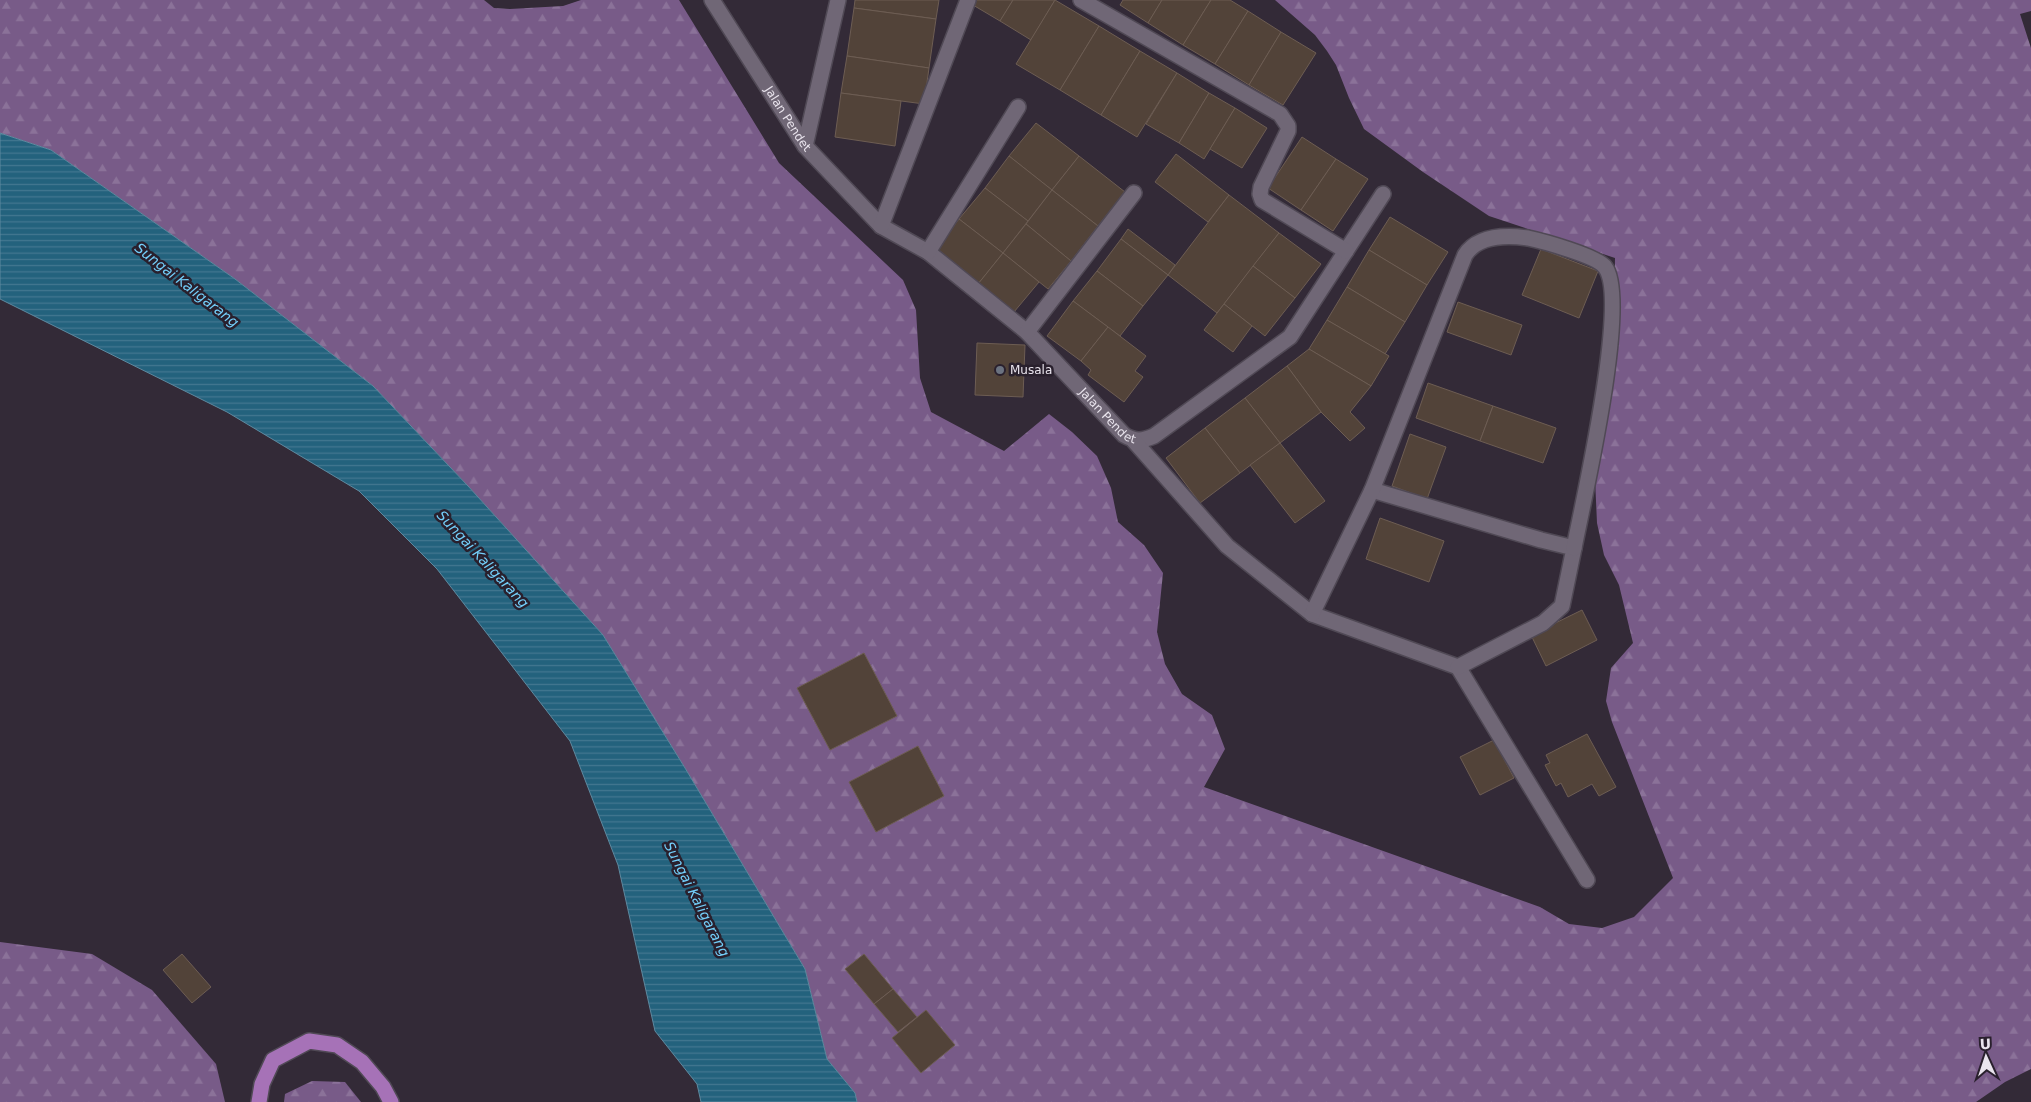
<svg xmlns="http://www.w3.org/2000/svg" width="2031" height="1102" viewBox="0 0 2031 1102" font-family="'DejaVu Sans',sans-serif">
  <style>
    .forest { fill: url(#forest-firs) }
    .water { fill: url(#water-rules); stroke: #5e899f }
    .building { fill: #524339; stroke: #6d5d53 }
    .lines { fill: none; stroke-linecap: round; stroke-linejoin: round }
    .minor-casing { stroke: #504955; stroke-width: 18 }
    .major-casing { stroke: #504955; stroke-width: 18 }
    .minor { stroke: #706776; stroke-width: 15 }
    .major { stroke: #a672b7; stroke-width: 15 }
    .worship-dot { fill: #6b7280; stroke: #29202d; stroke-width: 2 }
    .labels { text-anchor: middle; stroke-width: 5; stroke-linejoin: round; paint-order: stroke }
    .street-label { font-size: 12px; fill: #e9e4ed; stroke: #29202d }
    .poi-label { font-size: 12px; fill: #e9e4ed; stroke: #29202d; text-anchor: start }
    .water-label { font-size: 14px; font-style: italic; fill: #73cffa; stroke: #29202d }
  </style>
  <defs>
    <pattern id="forest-firs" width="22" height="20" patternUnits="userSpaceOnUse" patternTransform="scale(1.25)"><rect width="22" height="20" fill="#785b88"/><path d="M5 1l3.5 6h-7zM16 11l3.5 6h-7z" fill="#8b7299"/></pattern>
    <pattern id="water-rules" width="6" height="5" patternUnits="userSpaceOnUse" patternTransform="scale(1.25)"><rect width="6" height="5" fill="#23627d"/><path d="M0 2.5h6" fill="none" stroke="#437890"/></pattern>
  </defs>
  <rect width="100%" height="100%" fill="#332a37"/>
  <g class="forest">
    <polygon points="0,0 484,0 494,8 510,9 563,6 581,0 679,0 779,163 903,280 916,310 920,378 931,412 1004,451 1049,414 1072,432 1097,456 1111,488 1118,522 1144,545 1163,573 1157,632 1165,664 1182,694 1212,715 1225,749 1204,787 1540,907 1569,924 1602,928 1634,917 1673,878 1612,722 1606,701 1611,668 1633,643 1619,585 1604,555 1597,523 1594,456 1613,387 1615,258 1489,216 1423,172 1364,129 1349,98 1336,65 1327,51 1315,35 1275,0 2031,0 2031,11 2020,14 2031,48 2031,1069 2005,1082 1976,1102 857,1102 855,1093 827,1059 805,969 685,768 603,635 468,486 373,386 235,279 51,150 0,133"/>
    <polygon points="0,942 92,954 152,990 216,1064 225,1102 0,1102"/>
    <polygon points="312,1081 345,1082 361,1102 284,1102 285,1094"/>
  </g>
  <polygon class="water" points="0,133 51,150 235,279 373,386 468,486 603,635 685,768 805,969 827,1059 855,1093 857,1102 701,1102 697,1084 655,1031 618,865 570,741 437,569 359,491 227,412 0,299"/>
  <g class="building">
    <polygon points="855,0 939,0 936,19 854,8"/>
    <polygon points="976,0 1013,0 1000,21 973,5"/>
    <polygon points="1013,0 1055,0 1031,40 1000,21"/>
    <polygon points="1055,0 1099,26 1060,90 1016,64"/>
    <polygon points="1123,0 1162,0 1148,23 1120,5"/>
    <polygon points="1162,0 1211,0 1183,45 1148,23"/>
    <polygon points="1211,0 1230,0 1248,11 1215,64 1183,45"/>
    <polygon points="854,8 936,19 929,68 847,56"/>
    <polygon points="1248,11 1281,32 1249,85 1215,64"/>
    <polygon points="1099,26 1140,51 1101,115 1060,90"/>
    <polygon points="1281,32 1316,53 1283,105 1249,85"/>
    <polygon points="1140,51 1177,73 1137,137 1101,115"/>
    <polygon points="847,56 929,68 924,104 841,93"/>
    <polygon points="1177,73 1209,93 1179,143 1146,124"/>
    <polygon points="841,93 901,101 895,146 835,137"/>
    <polygon points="1209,93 1235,108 1204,159 1179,143"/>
    <polygon points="1235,108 1267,128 1242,168 1210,149"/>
    <polygon points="1036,123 1079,156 1052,190 1009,156"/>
    <polygon points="1302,137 1336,159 1301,210 1268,188"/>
    <polygon points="1176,154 1229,195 1208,222 1155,182"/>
    <polygon points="1009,156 1052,190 1028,221 985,188"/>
    <polygon points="1079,156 1125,192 1098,226 1052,190"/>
    <polygon points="1336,159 1368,179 1333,231 1301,210"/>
    <polygon points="985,188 1028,221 1003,253 959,219"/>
    <polygon points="1052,190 1098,226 1071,261 1026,224"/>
    <polygon points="1229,195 1279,233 1217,313 1168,275"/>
    <polygon points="1390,217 1448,252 1427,285 1369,250"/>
    <polygon points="959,219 1003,253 978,284 935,250"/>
    <polygon points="1026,224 1071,261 1048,289 1003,253"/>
    <polygon points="1128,229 1175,265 1168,275 1121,239"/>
    <polygon points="1279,233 1321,264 1295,298 1253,266"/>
    <polygon points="1121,239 1168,275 1143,306 1097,271"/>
    <polygon points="1541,249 1598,271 1579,318 1522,295"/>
    <polygon points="1369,250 1427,285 1405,322 1347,287"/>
    <polygon points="1003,253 1039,282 1014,312 978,284"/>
    <polygon points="1253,266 1295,298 1265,336 1224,304"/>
    <polygon points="1097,271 1143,306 1120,336 1073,301"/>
    <polygon points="1347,287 1405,322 1385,354 1327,320"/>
    <polygon points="1073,301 1108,327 1081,361 1047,336"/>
    <polygon points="1458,302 1522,325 1511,355 1447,332"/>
    <polygon points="1224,304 1252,326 1233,352 1204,330"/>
    <polygon points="1327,320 1389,356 1371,386 1309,349"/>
    <polygon points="1108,327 1146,356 1135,371 1143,377 1124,402 1088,375 1091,370 1081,361"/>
    <polygon points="977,343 1025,345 1023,397 975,395"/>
    <polygon points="1309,349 1371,386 1350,412 1365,428 1350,441 1321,412 1287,366"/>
    <polygon points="1287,366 1321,412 1280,443 1245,398"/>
    <polygon points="1428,383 1493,406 1480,441 1416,418"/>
    <polygon points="1245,398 1280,443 1240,473 1205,428"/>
    <polygon points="1493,406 1556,428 1543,463 1480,441"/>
    <polygon points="1205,428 1240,473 1200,503 1166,458"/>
    <polygon points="1410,434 1446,447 1427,499 1392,486"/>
    <polygon points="1280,443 1325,501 1295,523 1250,465"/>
    <polygon points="1380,518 1444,541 1429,582 1366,559"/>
    <polygon points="1582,610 1597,640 1546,666 1531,635"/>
    <polygon points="864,653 897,716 830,750 797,688"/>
    <polygon points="1587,734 1616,787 1599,796 1592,784 1568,797 1561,783 1556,786 1545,765 1550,763 1546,755"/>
    <polygon points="1494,740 1514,778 1480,795 1460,757"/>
    <polygon points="918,746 944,796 876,832 849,782"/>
    <polygon points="182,954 211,987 192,1003 163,970"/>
    <polygon points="864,954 893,989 874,1004 845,969"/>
    <polygon points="893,989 917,1017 898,1032 874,1004"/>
    <polygon points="926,1010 955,1045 921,1073 892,1038"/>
  </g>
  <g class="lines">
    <defs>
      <g id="minor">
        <path id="s1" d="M712,0L805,146L881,226L928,252L1027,332L1124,435C1136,442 1142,441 1154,436L1290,337L1383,194"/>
        <polyline points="1081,0 1280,114 1288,126 1288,131 1261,187 1260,194 1262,200 1346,251"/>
        <polyline points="805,146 838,0"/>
        <polyline points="881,226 968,0"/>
        <polyline points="928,252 1018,107"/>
        <polyline points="1027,332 1134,193"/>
        <polyline points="1134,441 1227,546 1312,614 1458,667 1587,880"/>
        <polyline points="1372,490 1541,540 1574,548 1562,606 1543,623 1458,667"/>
        <path d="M1312,614L1372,490L1465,255C1478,235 1506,235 1528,238C1542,241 1597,256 1605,267C1630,299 1583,502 1574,548"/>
      </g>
      <polyline id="major" points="259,1102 262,1084 273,1060 309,1041 337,1045 362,1062 383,1087 391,1102"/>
    </defs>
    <use href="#minor" class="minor-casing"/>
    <use href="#major" class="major-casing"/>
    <use href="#minor" class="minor"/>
    <use href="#major" class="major"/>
  </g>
  <circle class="worship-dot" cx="1000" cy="370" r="5"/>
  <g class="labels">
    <g class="street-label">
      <text dy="4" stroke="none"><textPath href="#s1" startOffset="141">Jalan Pendet</textPath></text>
      <text dy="4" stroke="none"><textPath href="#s1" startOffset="581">Jalan Pendet</textPath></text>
    </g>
    <g class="poi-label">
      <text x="1010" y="374">Musala</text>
    </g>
    <g class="water-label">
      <text transform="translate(187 285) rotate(38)" y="5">Sungai Kaligarang</text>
      <text transform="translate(483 559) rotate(47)" y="5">Sungai Kaligarang</text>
      <text transform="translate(697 899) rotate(63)" y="5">Sungai Kaligarang</text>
    </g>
  </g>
  <g transform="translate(1986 1057) rotate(357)" stroke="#29202d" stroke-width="4" paint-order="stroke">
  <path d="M0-4L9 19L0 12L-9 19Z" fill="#e9e4ed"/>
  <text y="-8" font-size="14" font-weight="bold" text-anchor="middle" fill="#e9e4ed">U</text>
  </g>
</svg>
